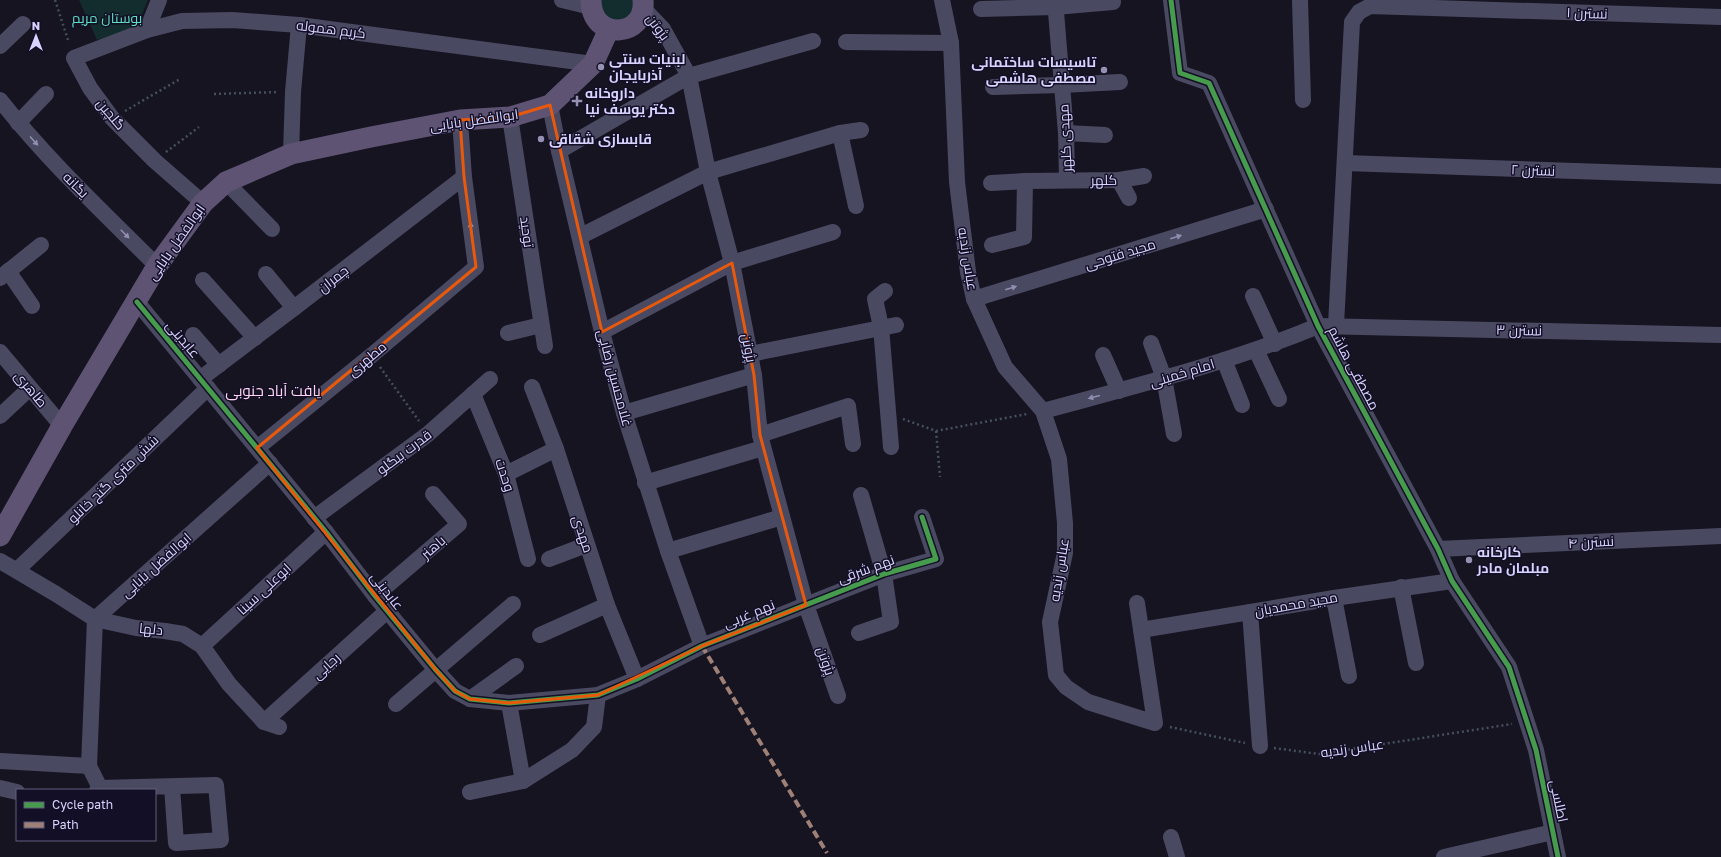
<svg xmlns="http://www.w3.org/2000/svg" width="1721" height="857" viewBox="0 0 1721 857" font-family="'Golos Text',Cairo,sans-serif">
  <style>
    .green { fill: #132c2d }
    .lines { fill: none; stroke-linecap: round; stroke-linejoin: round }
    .path { stroke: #44505f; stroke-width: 2.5; stroke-dasharray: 2 3; stroke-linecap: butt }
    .minor { stroke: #4a4962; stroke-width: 16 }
    .major { stroke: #5e5373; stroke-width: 21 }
    .quiet { stroke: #9e8076; stroke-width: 4; stroke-dasharray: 8 4; stroke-linecap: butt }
    .cycleway-casing { stroke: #130f26; stroke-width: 8 }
    .cycleway { stroke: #469c4c; stroke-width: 5 }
    .oneway { fill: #928eb0 }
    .marked { fill: none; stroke: #e8590c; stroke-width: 3; stroke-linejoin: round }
    .poi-dot { fill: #9591b1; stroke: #130f26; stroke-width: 1.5 }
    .labels { text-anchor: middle; stroke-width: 3; stroke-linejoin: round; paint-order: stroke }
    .street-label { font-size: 14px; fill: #d9d4ff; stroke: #130f26 }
    .park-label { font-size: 14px; fill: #5fe0c0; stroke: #130f26 }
    .poi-label { font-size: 14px; font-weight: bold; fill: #d9d4ff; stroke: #130f26; text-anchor: start }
    .neighbourhood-label { font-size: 15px; fill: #ffd6f0; stroke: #130f26 }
  </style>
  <rect width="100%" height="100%" fill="#161421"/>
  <g class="green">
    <polygon points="79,0 148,0 136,29 97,40"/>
    <polygon points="597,0 638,0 630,19 610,22"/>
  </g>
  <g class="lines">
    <g class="path">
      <polyline points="55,0 69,43"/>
      <polyline points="214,94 278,92"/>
      <polyline points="125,111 180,79"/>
      <polyline points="166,152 199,127"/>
      <polyline points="380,367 419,421"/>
      <polyline points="903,419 936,431 1027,414"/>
      <polyline points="936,431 940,477"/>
      <polyline points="1170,727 1245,743"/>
      <polyline points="1274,748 1319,754 1512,724"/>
    </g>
    <g class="minor">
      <polyline points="562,0 591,7"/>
      <polyline points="942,0 951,43 957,182 968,272 974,299 1005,367 1043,411 1059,459 1065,523 1065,553 1050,622 1056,675 1066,687 1088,702 1155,723 1137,603"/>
      <polyline points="1055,0 1066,133 1067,180"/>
      <polyline points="1171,0 1180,73 1209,83 1318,326 1438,549 1452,581 1509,667 1536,750 1558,857"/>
      <polyline points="1300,0 1303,100"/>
      <polyline points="643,8 663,29 689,76 708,172 732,263 754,375 760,435 806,605 838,696"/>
      <polyline points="981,9 1055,7 1113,2"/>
      <polyline points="147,30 159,0"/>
      <polyline points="846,42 951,43"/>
      <polyline points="0,46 23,24"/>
      <polyline points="993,87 1062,85 1120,82"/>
      <path d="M0,100C47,160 103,212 157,266"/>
      <polyline points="550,105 559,151 602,332 624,413 668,551 702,646"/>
      <polyline points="510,117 545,346"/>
      <polyline points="18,123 46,94"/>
      <polyline points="840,133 856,206"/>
      <polyline points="1066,133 1105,135"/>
      <polyline points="559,151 689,76 813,41"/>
      <polyline points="291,154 293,92 299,25"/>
      <polyline points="1345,163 1721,176"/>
      <polyline points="1119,180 1129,198"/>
      <polyline points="226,182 272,229"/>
      <polyline points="991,183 1025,181 1119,180 1144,176"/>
      <polyline points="203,203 155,161 112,118 90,88 74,58 147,30 182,21 232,20 299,25 593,64"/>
      <polyline points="581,236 708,172 840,133 861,130"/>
      <polyline points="992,245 1024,237 1025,181"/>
      <polyline points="8,271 32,306"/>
      <polyline points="266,274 294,308"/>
      <polyline points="0,278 41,245"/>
      <polyline points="203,280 255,338"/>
      <polyline points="885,291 875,299 881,327 891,447"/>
      <polyline points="1253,296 1275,344"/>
      <polyline points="974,299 1266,209"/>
      <polyline points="137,302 326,532 375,596 435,669 455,691 470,699 509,703 598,695 637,679 702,646 884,574 936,559 922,517"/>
      <polyline points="1336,325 1352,22 1359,12 1370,6 1721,17"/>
      <polyline points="602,332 732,263 833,232"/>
      <polyline points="508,333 541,325"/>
      <polyline points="193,335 219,365"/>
      <polyline points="1151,343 1164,378 1174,434"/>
      <polyline points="1256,350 1279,399"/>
      <polyline points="0,352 62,426"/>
      <polyline points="750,354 896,325"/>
      <polyline points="1103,355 1119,391"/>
      <polyline points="1224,360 1242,405"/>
      <polyline points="200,379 294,308 464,177"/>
      <polyline points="532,387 556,449 607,605 637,679"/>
      <polyline points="473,394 506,474 528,559"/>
      <path d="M1043,411C1135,386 1229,363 1318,326L1721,335"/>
      <polyline points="624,413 754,375"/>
      <polyline points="0,416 30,388"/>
      <polyline points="760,435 848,406 853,444"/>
      <polyline points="257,448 372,355 476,267 464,177 460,120"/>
      <polyline points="506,474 556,449"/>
      <polyline points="645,483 763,448"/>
      <polyline points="314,518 428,434 490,379"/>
      <polyline points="1438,549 1721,536"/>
      <polyline points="668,551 782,517"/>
      <polyline points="549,559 586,545"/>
      <polyline points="0,561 56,594 95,619 136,628 165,631 183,634 202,646 229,684 264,722 279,727"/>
      <polyline points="17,570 208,388"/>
      <polyline points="1401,587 1416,663"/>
      <polyline points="375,596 459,524 433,494"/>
      <polyline points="1334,598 1349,676"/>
      <polyline points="1250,612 1260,746"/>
      <polyline points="1141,630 1334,598 1452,581"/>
      <polyline points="859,633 891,622 884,574 861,495"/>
      <polyline points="540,635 607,605"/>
      <polyline points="202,646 326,532"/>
      <polyline points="470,699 516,666"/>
      <polyline points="509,703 523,781"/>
      <polyline points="396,704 513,604"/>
      <polyline points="264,722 387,611"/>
      <polyline points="0,761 89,766"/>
      <polyline points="0,788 17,792"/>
      <polyline points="100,788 89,766 95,619 270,463"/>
      <polyline points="97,790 100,788 216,785 221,840 176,843 172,787"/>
      <polyline points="470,792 523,781 572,750 594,727 598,695"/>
      <polyline points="1171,837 1177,857"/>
      <polyline points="1444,857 1553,832"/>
    </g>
    <g class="major">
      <path d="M591,0C591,42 647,38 643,0"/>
      <polyline points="0,536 62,426 157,266 203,203 226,182 291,154 371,137 460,120 510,117 550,105 593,64 609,29"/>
    </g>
    <polyline class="quiet" points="702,646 827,853"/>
    <defs>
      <g id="cycleway">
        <polyline points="1171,0 1180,73 1209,83 1318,326 1438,549 1452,581 1509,667 1536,750 1558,857"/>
        <polyline points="137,302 326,532 375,596 435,669 455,691 470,699 509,703 598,695 637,679 702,646 884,574 936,559 922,517"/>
      </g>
    </defs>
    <use href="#cycleway" class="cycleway-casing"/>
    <use href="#cycleway" class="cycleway"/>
  </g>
  <defs><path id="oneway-solid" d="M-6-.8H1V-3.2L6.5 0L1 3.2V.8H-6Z"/></defs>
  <g class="oneway">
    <use href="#oneway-solid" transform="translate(34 141) rotate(48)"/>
    <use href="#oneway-solid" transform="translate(471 228) rotate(-98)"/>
    <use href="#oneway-solid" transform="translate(125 234) rotate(45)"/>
    <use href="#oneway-solid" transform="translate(1176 237) rotate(-17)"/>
    <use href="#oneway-solid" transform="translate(1011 288) rotate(-17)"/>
    <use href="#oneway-solid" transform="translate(1094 397) rotate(165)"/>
  </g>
  <path class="marked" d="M550,105L602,332L732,263L754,375L760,435L806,605L702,646L598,695L509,703L470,699L455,691L435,669L257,448L476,267L464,177L460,120L510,117Z"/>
  <g class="poi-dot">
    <circle cx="601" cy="67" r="4"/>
    <circle cx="1104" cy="70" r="4"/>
    <path d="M575 95h4v4h4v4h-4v4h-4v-4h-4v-4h4z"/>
    <circle cx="541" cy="139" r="4"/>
    <circle cx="1469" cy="560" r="4"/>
  </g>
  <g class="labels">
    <g class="street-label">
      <text transform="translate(1587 13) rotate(2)" y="5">نسترن ۱</text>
      <text transform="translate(658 27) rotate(53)" y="5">پژوتن</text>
      <text transform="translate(331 29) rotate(7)" y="5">کریم هموله</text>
      <text transform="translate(111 114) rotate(50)" y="5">گلچین</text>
      <text transform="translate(474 120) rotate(-8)" y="5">ابوالفضل بابایی</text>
      <text transform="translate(1065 138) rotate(-93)" y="5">مهدی کلهر</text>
      <text transform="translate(1533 170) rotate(2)" y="5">نسترن ۲</text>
      <text transform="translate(1104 180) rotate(-1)" y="5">کلهر</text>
      <text transform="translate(76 185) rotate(45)" y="5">یگانه</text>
      <text transform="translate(527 232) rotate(82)" y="5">توحید</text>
      <text transform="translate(176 242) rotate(-55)" y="5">ابوالفضل بابایی</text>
      <text transform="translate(1120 254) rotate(-17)" y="5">مجید فتوحی</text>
      <text transform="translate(968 259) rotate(81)" y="5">عباس زندیه</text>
      <text transform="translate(333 279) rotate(-38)" y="5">چمران</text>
      <text transform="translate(1519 330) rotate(1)" y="5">نسترن ۳</text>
      <text transform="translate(183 339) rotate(50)" y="5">عابدینی</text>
      <text transform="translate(749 348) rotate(79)" y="5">پژوتن</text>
      <text transform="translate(367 359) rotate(-40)" y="5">مطهری</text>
      <text transform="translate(1354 368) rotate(62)" y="5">مصطفی هاشم</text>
      <text transform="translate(1182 373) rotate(-17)" y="5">امام خمینی</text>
      <text transform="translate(615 378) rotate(75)" y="5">غلامحسین رضایی</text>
      <text transform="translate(31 389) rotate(50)" y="5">طاهری</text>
      <text transform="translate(404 452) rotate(-37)" y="5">قدرت بیگلو</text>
      <text transform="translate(505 475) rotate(72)" y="5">وحدت</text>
      <text transform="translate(113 479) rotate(-44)" y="5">شش متری گنج خانلو</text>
      <text transform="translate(583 534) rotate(72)" y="5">مهدی</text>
      <text transform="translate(1591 542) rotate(-3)" y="5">نسترن ۴</text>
      <text transform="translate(433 547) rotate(-41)" y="5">باهنر</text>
      <text transform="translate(156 565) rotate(-42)" y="5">ابوالفضل بابایی</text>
      <text transform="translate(866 569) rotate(-20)" y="5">نهم شرقی</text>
      <text transform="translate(1059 570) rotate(-81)" y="5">عباس زندیه</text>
      <text transform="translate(264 589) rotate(-43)" y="5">ابوعلی سینا</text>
      <text transform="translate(387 591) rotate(52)" y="5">عابدینی</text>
      <text transform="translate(1296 604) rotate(-10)" y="5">مجید محمدیان</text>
      <text transform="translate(749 614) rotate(-22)" y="5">نهم غربی</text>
      <text transform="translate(151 629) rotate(6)" y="5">دلها</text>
      <text transform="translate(826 661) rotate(71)" y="5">پژوتن</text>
      <text transform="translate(326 666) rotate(-42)" y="5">رجایی</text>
      <text transform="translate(1352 748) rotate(-8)" y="5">عباس زندیه</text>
      <text transform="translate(1559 801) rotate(78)" y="5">اطلسی</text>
    </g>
    <g class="park-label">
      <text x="107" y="23">بوستان مریم</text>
    </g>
    <g class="poi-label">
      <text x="609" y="64">لبنیات سنتی<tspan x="609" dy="16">آذربایجان</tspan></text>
      <text x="1096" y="67" text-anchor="end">تاسیسات ساختمانی<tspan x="1096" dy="16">مصطفی هاشمی</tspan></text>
      <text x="585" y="98">داروخانه<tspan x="585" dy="16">دکتر یوسف نیا</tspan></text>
      <text x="549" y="144">قابسازی شقاقی</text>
      <text x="1477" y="557">کارخانه<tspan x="1477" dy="16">مبلمان مادر</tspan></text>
    </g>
    <g class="neighbourhood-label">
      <text x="273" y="396">یافت آباد جنوبی</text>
    </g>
  </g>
  <rect x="16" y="789" width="140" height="52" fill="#130f26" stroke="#625e7d"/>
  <rect x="24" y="802" width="20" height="6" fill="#469c4c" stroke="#625e7d"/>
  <text x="52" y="809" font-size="12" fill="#d9d4ff">Cycle path</text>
  <rect x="24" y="822" width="20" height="6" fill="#9e8076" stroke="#625e7d"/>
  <text x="52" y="829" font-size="12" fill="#d9d4ff">Path</text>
  <g transform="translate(36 36)" stroke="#130f26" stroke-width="3" paint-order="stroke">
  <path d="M0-3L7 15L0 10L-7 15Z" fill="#d9d4ff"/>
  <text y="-6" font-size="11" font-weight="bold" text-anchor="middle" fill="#d9d4ff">N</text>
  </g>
</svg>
